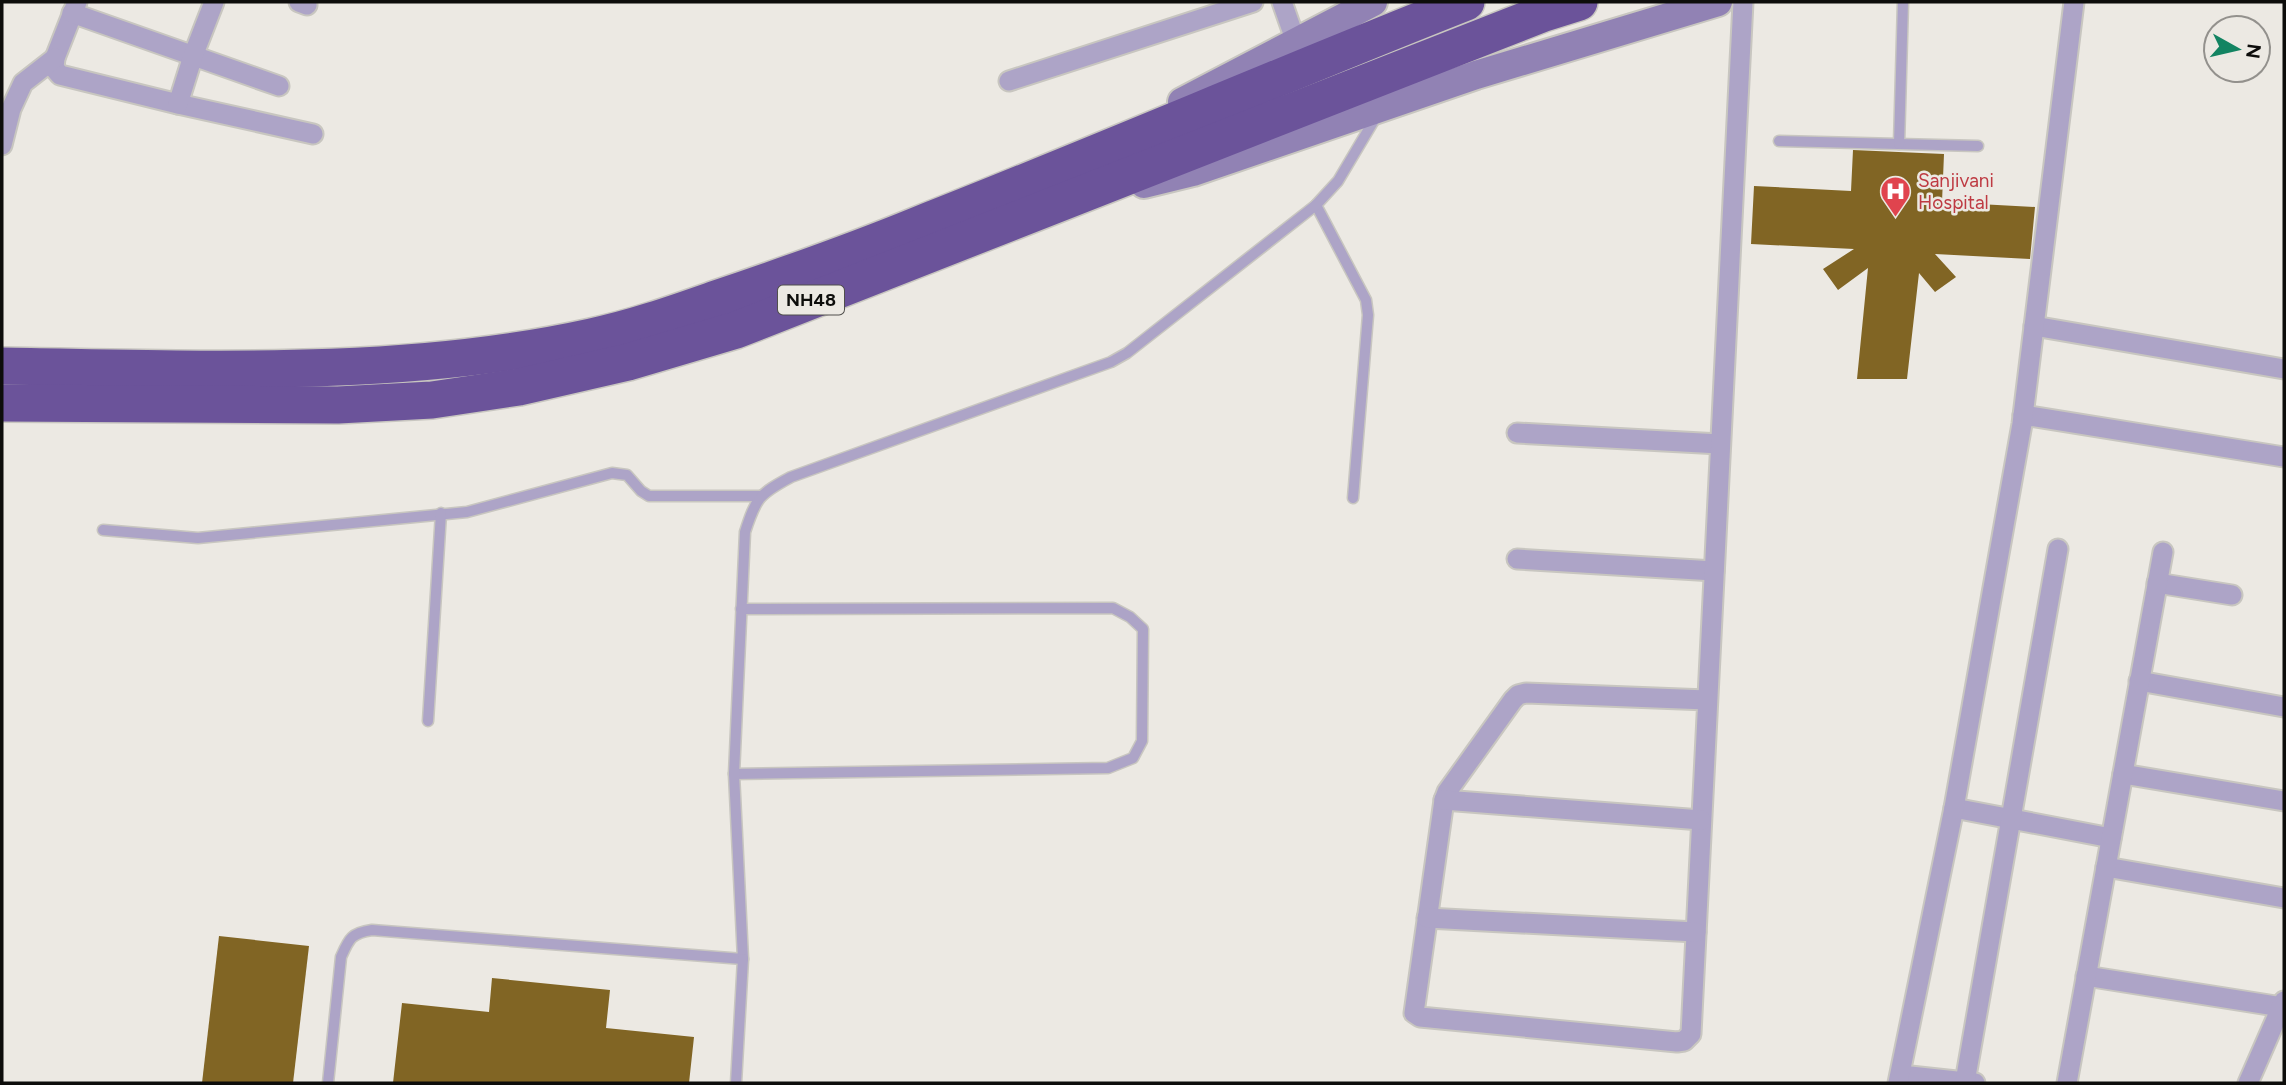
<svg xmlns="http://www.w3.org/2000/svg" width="2286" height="1085" viewBox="0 0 2286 1085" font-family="Figtree,sans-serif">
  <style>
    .building { fill: #816524 }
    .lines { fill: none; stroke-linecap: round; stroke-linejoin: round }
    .lane-casing { stroke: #c8c6c0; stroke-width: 13 }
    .street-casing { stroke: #c8c6c0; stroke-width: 23 }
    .secondary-casing { stroke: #c8c6c0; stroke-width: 32 }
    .highway-casing { stroke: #c8c6c0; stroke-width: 40 }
    .lane { stroke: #ada4c7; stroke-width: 10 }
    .street { stroke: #ada4c7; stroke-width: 19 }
    .secondary { stroke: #9182b4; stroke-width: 28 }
    .highway { stroke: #6b539a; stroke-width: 37 }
    .labels { text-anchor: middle; stroke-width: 5; stroke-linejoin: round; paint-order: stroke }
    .shield { fill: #ece9e3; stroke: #504f4c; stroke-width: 2 }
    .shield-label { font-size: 18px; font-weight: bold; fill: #0d0d0b }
    .health-label { font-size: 19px; fill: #be3a42; stroke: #ece9e3; text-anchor: start }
  </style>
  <rect width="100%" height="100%" fill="#ece9e3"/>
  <g class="building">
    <polygon points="1853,150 1944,154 1942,202 2035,207 2030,259 1935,254 1956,277 1935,292 1919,273 1907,379 1857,379 1868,268 1838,290 1823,269 1854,249 1751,244 1754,186 1851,191"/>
    <polygon points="219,936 309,946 293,1083 202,1083"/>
    <polygon points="492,978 610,990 606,1028 694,1037 689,1083 393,1083 402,1003 489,1012"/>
  </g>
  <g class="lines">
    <defs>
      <g id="lane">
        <polyline points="1779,141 1978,146"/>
        <polyline points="1899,144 1903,2"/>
        <polyline points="1316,205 1366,300 1368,315 1353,498"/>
        <polyline points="103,530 198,538 467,512 612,473 627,475 641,491 649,496 760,496"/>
        <polyline points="428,721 441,513"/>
        <polyline points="734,774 1108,768 1133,758 1142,741 1143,629 1130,617 1113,608 741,609"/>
        <path d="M328,1083L341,957C349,939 351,933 372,930L743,959L734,774L745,532C756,498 759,494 791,477L1111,362L1127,353L1316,205L1338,181L1376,117"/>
        <polyline points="736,1083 743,959"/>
      </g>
      <g id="street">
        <polyline points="77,2 55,58 54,68 60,75 178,104 313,134"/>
        <polyline points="299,2 307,5"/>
        <polyline points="1282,2 1296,42"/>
        <polyline points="72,13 279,86"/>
        <polyline points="1009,81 1253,2"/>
        <polyline points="178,104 193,56 214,2"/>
        <polyline points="2,145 11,109 23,83 55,58"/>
        <polyline points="2034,326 2284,369"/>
        <polyline points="2023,415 2284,457"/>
        <polyline points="1517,433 1720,444"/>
        <polyline points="1517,559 1714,571"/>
        <polyline points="2157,583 2232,595"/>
        <polyline points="2139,681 2284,707"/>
        <polyline points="1707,700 1526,693 1518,695 1513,700 1447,792 1444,800 1414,1013 1420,1017 1677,1042 1684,1041 1691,1034 1743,2"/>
        <polyline points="2123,774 2284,801"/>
        <polyline points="1444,800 1701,820"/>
        <polyline points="1954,808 2111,838"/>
        <polyline points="2106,867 2284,898"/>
        <polyline points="1427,918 1696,932"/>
        <polyline points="2086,976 2282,1007"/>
        <polyline points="1901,1075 1975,1083"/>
        <polyline points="1965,1082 2058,549"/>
        <polyline points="1898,1083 1954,808 2022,424 2074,2"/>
        <polyline points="2067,1083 2163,552"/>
        <polyline points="2248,1083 2284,1001"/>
      </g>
      <g id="secondary">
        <polyline points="1182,102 1373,2"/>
        <polyline points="1144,184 1193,172 1476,75 1718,2"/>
      </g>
      <g id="highway">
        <path d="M2,366C196,369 400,379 591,337C634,328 676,313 716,299C784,276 852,252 918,225C1102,153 1283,74 1466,2"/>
        <polyline points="2,403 338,405 432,400 519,387 628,362 736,330 1544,13 1579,2"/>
      </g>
    </defs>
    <use href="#lane" class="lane-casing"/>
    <use href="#street" class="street-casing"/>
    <use href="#secondary" class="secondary-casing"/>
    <use href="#highway" class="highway-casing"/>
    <use href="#lane" class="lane"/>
    <use href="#street" class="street"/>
    <use href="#secondary" class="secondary"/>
    <use href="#highway" class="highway"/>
  </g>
  <defs>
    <symbol id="hospital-pin" viewBox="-11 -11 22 30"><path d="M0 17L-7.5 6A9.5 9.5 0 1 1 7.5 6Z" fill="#e0444e" stroke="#ece9e3"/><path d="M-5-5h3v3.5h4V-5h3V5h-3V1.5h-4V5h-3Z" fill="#fff"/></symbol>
  </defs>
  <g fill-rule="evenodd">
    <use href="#hospital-pin" x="1878" y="174" width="35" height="47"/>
  </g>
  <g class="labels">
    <rect class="shield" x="778" y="285.5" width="66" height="29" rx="5"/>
    <g class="shield-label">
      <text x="811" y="306">NH48</text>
    </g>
    <g class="health-label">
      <text x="1918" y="187">Sanjivani<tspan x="1918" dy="22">Hospital</tspan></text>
    </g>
  </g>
  <rect width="2286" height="1085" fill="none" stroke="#0d0d0b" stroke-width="7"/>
  <g transform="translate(2237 49) rotate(98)"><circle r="33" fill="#ece9e3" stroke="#93918d" stroke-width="2"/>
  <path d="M0-5L12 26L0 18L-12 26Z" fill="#138462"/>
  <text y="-10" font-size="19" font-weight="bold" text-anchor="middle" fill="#0d0d0b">N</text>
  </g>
</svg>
